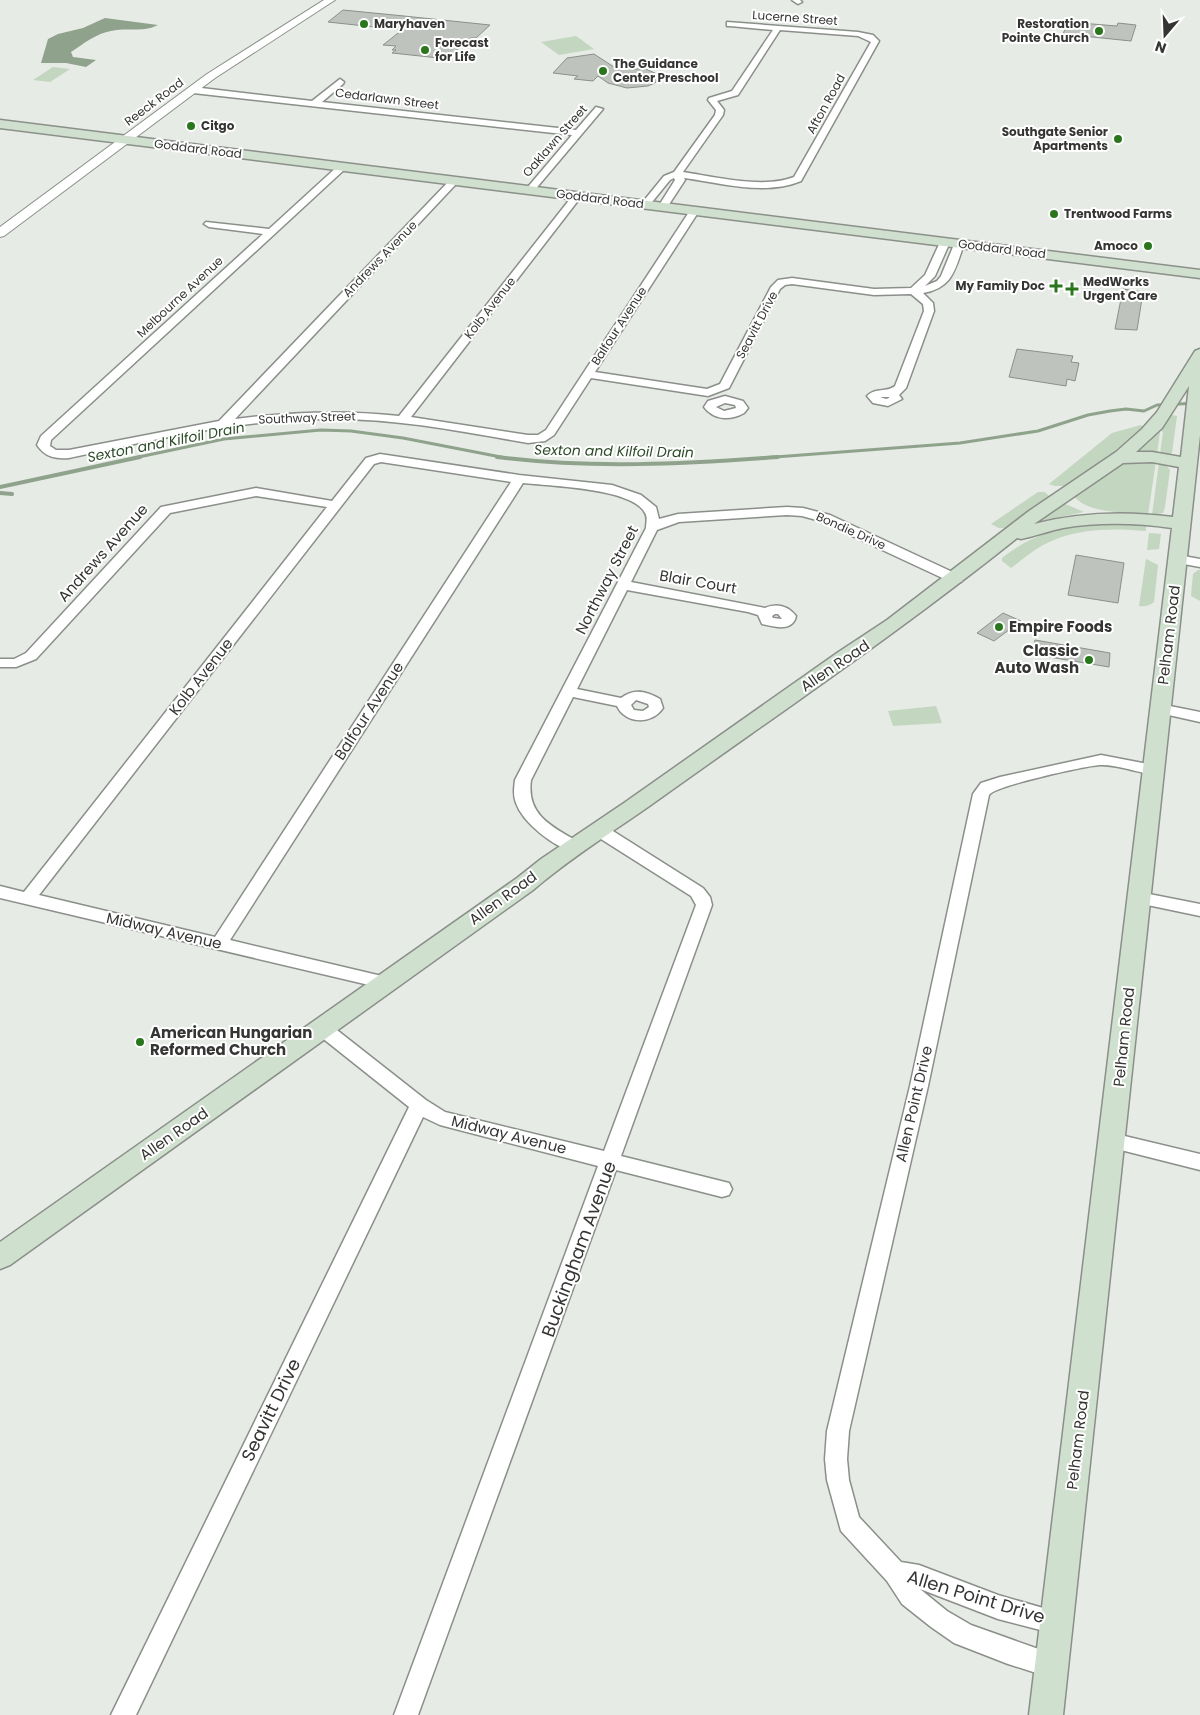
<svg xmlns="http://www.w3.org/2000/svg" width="1200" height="1715" viewBox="0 0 1200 1715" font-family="Poppins,sans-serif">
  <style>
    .green { fill: #c3d6bf }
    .water { fill: #8fa38c }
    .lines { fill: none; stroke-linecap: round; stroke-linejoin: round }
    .stream-far1 { stroke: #8fa38c; stroke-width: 3 }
    .stream { stroke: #8fa38c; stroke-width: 4 }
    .building { fill: #bfc3be; stroke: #8c908b }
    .minor-casing { stroke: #8b8f8a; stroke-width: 3 }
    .tertiary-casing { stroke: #8b8f8a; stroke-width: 2 }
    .secondary-casing { stroke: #8b8f8a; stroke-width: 3 }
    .minor { fill: #fff; fill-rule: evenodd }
    .tertiary { fill: #fff; fill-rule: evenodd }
    .secondary { fill: #d0e0ce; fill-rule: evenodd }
    .poi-dot { fill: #29761d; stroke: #fff; stroke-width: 2 }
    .labels { text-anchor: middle; stroke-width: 4; stroke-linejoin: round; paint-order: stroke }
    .far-street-label { font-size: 12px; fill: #353634; stroke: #fff }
    .far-poi-label { font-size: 12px; font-weight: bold; fill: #353634; stroke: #fff; text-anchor: start }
    .far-water-label { font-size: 14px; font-style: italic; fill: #2c4c28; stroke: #fff }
    .street-label { font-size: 15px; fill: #353634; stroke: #fff }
    .poi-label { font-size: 15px; font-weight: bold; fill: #353634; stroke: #fff; text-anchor: start }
    .near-street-label { font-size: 18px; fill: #353634; stroke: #fff }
  </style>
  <rect width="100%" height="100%" fill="#e6ebe5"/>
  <g class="green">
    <polygon points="576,36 594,49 559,55 541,42"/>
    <polygon points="53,67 70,69 50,82 33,80"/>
    <polygon points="1172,415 1177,416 1172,453 1166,456 1160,454 1163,432 1159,430"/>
    <polygon points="1141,425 1145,428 1128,442 1067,486 1055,486 1049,484 1112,433"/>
    <polygon points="1157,432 1160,432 1157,454 1134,453"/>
    <path d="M1156,461L1148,515C1128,512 1087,514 1074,496V495L1120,463Z"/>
    <polygon points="1159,462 1166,465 1170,470 1165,507 1163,513 1152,515"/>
    <polygon points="1038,492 1045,492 1050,497 1007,528 999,528 991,524"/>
    <polygon points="1063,503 1084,512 1041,521 1038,520"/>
    <path d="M1084,523H1146V531C1111,528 1075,528 1043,545C1032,551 1022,560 1011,568L1002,561V558C1029,537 1051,530 1084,523Z"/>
    <polygon points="1149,533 1161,534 1159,549 1147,550"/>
    <path d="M1146,559L1158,565L1154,602C1149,606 1145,607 1139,606Z"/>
    <polygon points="1198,570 1200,570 1200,601 1191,596 1193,574"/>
    <polygon points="936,706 942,723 893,726 888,711"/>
  </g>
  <path class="water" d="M105,18L158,25C142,33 128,27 111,31C97,33 83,44 71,52L73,57L96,60L86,67L66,63H41L48,39L58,34L83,28Z"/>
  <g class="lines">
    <g class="stream-far1">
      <polyline points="134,458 224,439 321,430 351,431 403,438 506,458"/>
      <polyline points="762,458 960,443 1038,431 1088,415 1110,411 1126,409 1144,411 1157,405 1200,403"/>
    </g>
    <g class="stream">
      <path d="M497,457C590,469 685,464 778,457"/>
      <polyline points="0,487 140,457"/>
      <polyline points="0,493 12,494"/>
    </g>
  </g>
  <g class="building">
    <polygon points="343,10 404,16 490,25 476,38 471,38 453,53 446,53 439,58 392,53 396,50 392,50 396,46 383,45 402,30 328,22"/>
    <polygon points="1068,22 1117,26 1118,23 1136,25 1131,41 1063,34"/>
    <polygon points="594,54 617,69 646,69 661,76 655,83 648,86 627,88 608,83 598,76 593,81 574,79 578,76 553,73 567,58"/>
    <polygon points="1123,289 1143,292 1137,330 1115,329"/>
    <polygon points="1017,349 1073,356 1071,362 1079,363 1075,381 1067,379 1066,386 1009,377"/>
    <polygon points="1076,555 1124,563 1118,603 1068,595"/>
    <polygon points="1003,613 1021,621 994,641 977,633"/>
    <polygon points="1035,640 1110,653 1109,667 1031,654"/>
  </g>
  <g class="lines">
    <defs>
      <g id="minor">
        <polygon points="792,0 800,0 802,2 798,4"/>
        <path d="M727,22L858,32L873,35L879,41L801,181C765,196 721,183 684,178L685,180L666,209H660L658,207L675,180L674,178L670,180L648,207H642V203L664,176L674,172L715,115L716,110L708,100L709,98L732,91L773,30L730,26H727ZM780,30L858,36L871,42L794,177C763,189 716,177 683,172L723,115L724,110L717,101L738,95Z"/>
        <polygon points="340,79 344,82 343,84 322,102 576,130 596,107 603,109 533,192 530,193 525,190 527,188 572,135 193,93 189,90 193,87 312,101"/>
        <path d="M342,164L345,165V169L51,440L50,446L56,450H69L219,421L451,179H457V183L235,419C290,412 344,410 399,416L574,194L577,193L582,196L580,198L411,417L528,435H538L546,430L691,209L694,208L699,211L595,372L707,389L720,384L771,287L778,280L792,278L874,289L911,288L925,275L941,240H949L950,242L935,276L925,286L937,281L941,276L955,242H963L964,244C955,269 953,288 923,293L933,303L934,311L906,388L899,395L902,399L888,406L873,403L867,396C876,387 886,393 895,386L924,311L923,304L911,294L874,295L792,284L785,285L780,289L729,388L708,396L591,378L554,435L545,441L528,443C464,432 400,419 336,419C245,418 157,439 69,458C55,459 45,457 37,445L41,436L263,234L209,227L204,224L206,222L269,229L339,165ZM880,397H889V398L886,399Z"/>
        <path d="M725,396L743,401L748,408L744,413C730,421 714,420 704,407L708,401ZM725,403L735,405L736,408L724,411L716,407Z"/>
        <path d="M380,454L519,475L612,485L641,495L656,507L659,519L678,514L787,507L803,508L830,515L961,576L963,579L961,582H951L820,521L802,516L787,515L679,522L657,530L631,582L765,608C777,603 788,606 796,616C793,632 774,627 762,624L758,615L748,612L627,590L577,689L621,698C634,688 646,691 660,699L663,708C652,725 625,724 617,706L573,697L531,780C526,816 553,827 580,843L582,847L580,851L574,852C554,847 523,823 516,803C513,795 514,788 515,780L646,528C646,523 648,517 645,513C633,488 549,486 523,483L230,940L386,977L392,978L395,983L392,988L386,989L0,898V886L24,892L327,507L256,496L170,513L36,659L16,667H0V659H14L26,653L161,507L256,488L332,501L366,458ZM381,462L511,482L215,937L39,895L374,464ZM775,614H778L782,619L773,618L772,616ZM636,700L648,704L649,707L643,711L634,710L631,705Z"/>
        <polygon points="1178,555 1200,559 1200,567 1173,562 1171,559 1173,556"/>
        <polygon points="1160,704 1200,712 1200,722 1155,712 1153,709 1155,706"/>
        <path d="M1101,755L1153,765L1158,766L1161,770L1158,774L1153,775C1138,772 1114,764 1100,765C1085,766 994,786 989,795L928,1086L849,1431L847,1459L849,1480L859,1517L901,1562L919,1565L998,1595L1064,1614L1068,1622L1064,1630L1056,1634L998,1619L920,1589L947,1611L971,1625L1061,1657L1064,1666L1061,1675L1052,1678L1008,1664L954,1643L931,1627L902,1604L887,1581L841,1531L827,1480L825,1459L827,1431L910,1086L973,794L981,783L1000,777Z"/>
        <polygon points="599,825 605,826 703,888 710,897 712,905 621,1156 729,1183 732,1189 729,1195 722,1197 616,1170 418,1715 394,1715 598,1166 440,1125 423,1117 136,1715 111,1715 409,1107 316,1033 313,1028 316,1023 322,1021 328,1023 426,1100 445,1112 604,1151 696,905 691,896 593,834 591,830 593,826"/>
        <polygon points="1139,892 1200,904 1200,916 1133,902 1131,898 1133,894"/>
        <polygon points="1112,1133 1200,1154 1200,1170 1105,1146 1102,1141 1105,1136"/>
      </g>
      <polygon id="tertiary" points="324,0 335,0 215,78 4,236 0,237 0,227 207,74"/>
      <g id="secondary">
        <polygon points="0,120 1200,270 1200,278 0,128"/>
        <path d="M1200,349V435L1063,1715H1029L1172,528C1136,523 1099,522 1063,528C1049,531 1035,536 1021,539L1017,538C902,630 781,712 662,797C619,828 574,855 533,890L10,1265L0,1269V1242L517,878L541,859L624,803L837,653L887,620L1029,511L1116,452L1142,429L1157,412L1195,351ZM1189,386L1181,457L1152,452H1136L1162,428ZM1152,462L1179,467L1173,517C1126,511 1080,512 1034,524L1123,463Z"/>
      </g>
    </defs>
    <use href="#minor" class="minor-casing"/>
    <use href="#tertiary" class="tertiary-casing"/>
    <use href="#secondary" class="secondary-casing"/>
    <use href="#minor" class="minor"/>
    <use href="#tertiary" class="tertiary"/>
    <use href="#secondary" class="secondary"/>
  </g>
  <g class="poi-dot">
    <circle cx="364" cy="24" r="5"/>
    <circle cx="1099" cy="31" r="5"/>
    <circle cx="425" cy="50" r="5"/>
    <circle cx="603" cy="71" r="5"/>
    <circle cx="191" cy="126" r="5"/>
    <circle cx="1118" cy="139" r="5"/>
    <circle cx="1054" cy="214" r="5"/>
    <circle cx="1148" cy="246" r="5"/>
    <path d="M1053.5 278.5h5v5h5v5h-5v5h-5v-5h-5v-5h5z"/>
    <path d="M1069.5 281.5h5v5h5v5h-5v5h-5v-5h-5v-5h5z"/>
    <circle cx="999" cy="627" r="5"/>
    <circle cx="1089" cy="660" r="5"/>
    <circle cx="140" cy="1042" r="5"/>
  </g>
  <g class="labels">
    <g class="far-street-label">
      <text transform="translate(795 18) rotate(4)" y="4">Lucerne Street</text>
      <text transform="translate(387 99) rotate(7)" y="4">Cedarlawn Street</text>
      <text transform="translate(154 102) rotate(-37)" y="4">Reeck Road</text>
      <text transform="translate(826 104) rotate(-61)" y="4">Afton Road</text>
      <text transform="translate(555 141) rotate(-49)" y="4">Oaklawn Street</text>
      <text transform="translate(198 149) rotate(7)" y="4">Goddard Road</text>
      <text transform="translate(600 199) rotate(7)" y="4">Goddard Road</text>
      <text transform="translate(1002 249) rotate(7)" y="4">Goddard Road</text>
      <text transform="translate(380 259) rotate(-46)" y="4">Andrews Avenue</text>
      <text transform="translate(180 297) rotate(-43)" y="4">Melbourne Avenue</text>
      <text transform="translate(490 308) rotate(-52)" y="4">Kolb Avenue</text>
      <text transform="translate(757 325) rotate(-62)" y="4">Seavitt Drive</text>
      <text transform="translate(619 326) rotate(-57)" y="4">Balfour Avenue</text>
      <text transform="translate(307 418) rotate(-2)" y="4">Southway Street</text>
      <text transform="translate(851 531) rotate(24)" y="4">Bondie Drive</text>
    </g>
    <g class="far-poi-label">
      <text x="374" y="28">Maryhaven</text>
      <text x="1089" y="28" text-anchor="end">Restoration<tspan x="1089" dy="14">Pointe Church</tspan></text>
      <text x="435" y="47">Forecast<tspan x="435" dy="14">for Life</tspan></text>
      <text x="613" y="68">The Guidance<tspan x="613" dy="14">Center Preschool</tspan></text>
      <text x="201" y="130">Citgo</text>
      <text x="1108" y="136" text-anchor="end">Southgate Senior<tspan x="1108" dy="14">Apartments</tspan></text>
      <text x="1064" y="218">Trentwood Farms</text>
      <text x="1138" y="250" text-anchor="end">Amoco</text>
      <text x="1083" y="286">MedWorks<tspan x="1083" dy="14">Urgent Care</tspan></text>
      <text x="1045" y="290" text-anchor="end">My Family Doc</text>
    </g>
    <g class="far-water-label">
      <text transform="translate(166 442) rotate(-11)" y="5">Sexton and Kilfoil Drain</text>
      <text transform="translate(614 451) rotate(1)" y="5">Sexton and Kilfoil Drain</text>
    </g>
    <g class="street-label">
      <text transform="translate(103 553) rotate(-48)" y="5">Andrews Avenue</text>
      <text transform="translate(607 580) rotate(-63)" y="5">Northway Street</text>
      <text transform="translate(698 582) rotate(10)" y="5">Blair Court</text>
      <text transform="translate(1169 635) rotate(-83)" y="5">Pelham Road</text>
      <text transform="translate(835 666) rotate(-34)" y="5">Allen Road</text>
      <text transform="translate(201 677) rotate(-52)" y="5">Kolb Avenue</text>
      <text transform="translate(369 711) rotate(-57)" y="5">Balfour Avenue</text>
      <text transform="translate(503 898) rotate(-36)" y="5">Allen Road</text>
      <text transform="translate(164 931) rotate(13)" y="5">Midway Avenue</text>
      <text transform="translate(1124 1037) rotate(-84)" y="5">Pelham Road</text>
      <text transform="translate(914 1104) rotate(-77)" y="5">Allen Point Drive</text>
      <text transform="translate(174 1134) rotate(-35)" y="5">Allen Road</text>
      <text transform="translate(509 1135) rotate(14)" y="5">Midway Avenue</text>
      <text transform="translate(1078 1440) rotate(-83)" y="5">Pelham Road</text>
    </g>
    <g class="poi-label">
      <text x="1009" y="632">Empire Foods</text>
      <text x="1079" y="656" text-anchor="end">Classic<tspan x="1079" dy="17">Auto Wash</tspan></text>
      <text x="150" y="1038">American Hungarian<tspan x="150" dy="17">Reformed Church</tspan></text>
    </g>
    <g class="near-street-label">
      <text transform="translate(579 1249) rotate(-70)" y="6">Buckingham Avenue</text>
      <text transform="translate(271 1410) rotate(-64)" y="6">Seavitt Drive</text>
      <text transform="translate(976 1597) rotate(17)" y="6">Allen Point Drive</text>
    </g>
  </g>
  <g transform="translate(1165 35) rotate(199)" stroke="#ffffff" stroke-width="4" paint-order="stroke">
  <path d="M0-4L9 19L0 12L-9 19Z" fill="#353634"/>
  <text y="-8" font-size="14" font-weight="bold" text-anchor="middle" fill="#353634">N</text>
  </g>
</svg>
